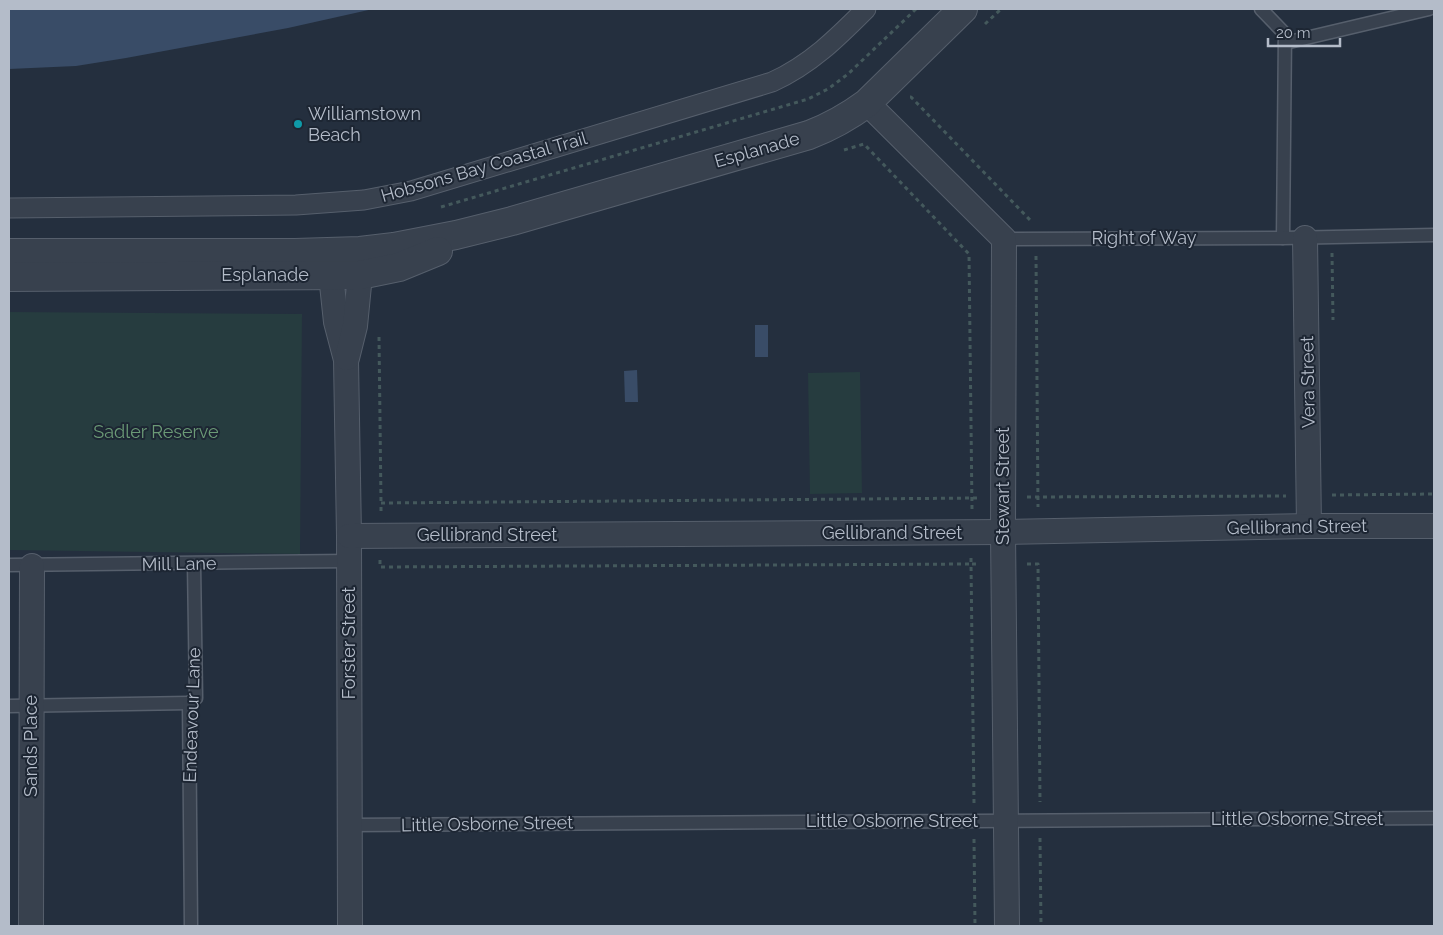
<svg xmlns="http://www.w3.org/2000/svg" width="1443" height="935" viewBox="0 0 1443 935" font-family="Raleway,sans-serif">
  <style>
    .green { fill: #263c3f }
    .water { fill: #394c67 }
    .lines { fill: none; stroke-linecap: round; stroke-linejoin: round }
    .service-casing { stroke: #565f6c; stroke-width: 15 }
    .pedestrian-casing { stroke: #565f6c; stroke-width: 21 }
    .minor-casing { stroke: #565f6c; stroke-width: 26 }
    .tertiary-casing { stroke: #565f6c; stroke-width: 30 }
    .path { stroke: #44595c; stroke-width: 3; stroke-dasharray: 4 4; stroke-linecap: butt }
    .service { stroke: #38414e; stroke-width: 12 }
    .pedestrian { stroke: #38414e; stroke-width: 19 }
    .minor { stroke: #38414e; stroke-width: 24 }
    .tertiary { stroke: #38414e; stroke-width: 28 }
    .culture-dot { fill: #0f9aa8; stroke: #1d2633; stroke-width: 2 }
    .labels { text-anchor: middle; stroke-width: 4; stroke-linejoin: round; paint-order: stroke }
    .poi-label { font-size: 18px; fill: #b4bcc9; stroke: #1d2633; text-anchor: start }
    .street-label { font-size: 18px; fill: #b4bcc9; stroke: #1d2633 }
    .park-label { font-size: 18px; fill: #6b9a76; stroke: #1d2633 }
  </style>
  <rect width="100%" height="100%" fill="#242f3e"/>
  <g class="green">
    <polygon points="9,312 302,314 300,554 9,550"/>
    <polygon points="860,372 862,493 810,494 808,373"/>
  </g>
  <g class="water">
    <polygon points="9,9 373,9 288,28 126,58 76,66 9,69"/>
    <rect x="755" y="325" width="13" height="32"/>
    <polygon points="637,370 638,402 625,402 624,371"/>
  </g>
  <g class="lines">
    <defs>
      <g id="service">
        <polyline points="1261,9 1285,34 1283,238"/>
        <polyline points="1285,43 1429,9"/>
        <polyline points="1004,239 1283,238 1434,235"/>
        <polyline points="9,565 349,561"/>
        <polyline points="9,706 189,703"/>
        <polyline points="350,825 1434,818"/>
        <polyline points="191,926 189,703 196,698 194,564"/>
      </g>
      <path id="pedestrian" d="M9,208L296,205L364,200L411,191L772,82C810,65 837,38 866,9"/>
      <g id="minor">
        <polyline points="867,103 1004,239 1003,532 1007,926"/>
        <polyline points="1305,238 1309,526"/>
        <polyline points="331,275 336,322 346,360 349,536 350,926"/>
        <polyline points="347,358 355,326 360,275"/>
        <polyline points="349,536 1003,532 1309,526 1434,526"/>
        <polyline points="31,926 32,566"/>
      </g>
      <g id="tertiary">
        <path d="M9,253H295L360,251L394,247L456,235L512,221L809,135C830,127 848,117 867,103L963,9"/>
        <polyline points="9,277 360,275 399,267 438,251"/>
      </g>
    </defs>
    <use href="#service" class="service-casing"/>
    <use href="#pedestrian" class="pedestrian-casing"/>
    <use href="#minor" class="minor-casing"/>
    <use href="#tertiary" class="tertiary-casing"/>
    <g class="path">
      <polyline points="985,24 1001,9"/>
      <polyline points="910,97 911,97 1031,221"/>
      <polyline points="844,150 864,144 969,254 972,509"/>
      <polyline points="441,207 808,99 828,89 848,74 916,9"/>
      <polyline points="1332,253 1333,320"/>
      <polyline points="1036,256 1038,507"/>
      <polyline points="379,337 381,503"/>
      <polyline points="1332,495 1434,494"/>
      <polyline points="1027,497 1286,496"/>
      <polyline points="381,511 381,503 979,498"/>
      <polyline points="380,560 380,567 971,564 971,555"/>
      <polyline points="1027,564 1038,564 1040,802"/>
      <polyline points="974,803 971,564 980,564"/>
      <polyline points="1040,838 1041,926"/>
      <polyline points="974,839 975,926"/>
    </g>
    <use href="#service" class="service"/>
    <use href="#pedestrian" class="pedestrian"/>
    <use href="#minor" class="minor"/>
    <use href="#tertiary" class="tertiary"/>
  </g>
  <circle class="culture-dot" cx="298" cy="124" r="5"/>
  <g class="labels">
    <g class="poi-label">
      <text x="308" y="120">Williamstown<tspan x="308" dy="21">Beach</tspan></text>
    </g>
    <g class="street-label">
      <text transform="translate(757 150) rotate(-16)" y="6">Esplanade</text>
      <text transform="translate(484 167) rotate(-16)" y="6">Hobsons Bay Coastal Trail</text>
      <text x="1144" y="244">Right of Way</text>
      <text x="265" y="281">Esplanade</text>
      <text transform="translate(1308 382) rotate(-91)" y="6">Vera Street</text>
      <text transform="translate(1003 486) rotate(-90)" y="6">Stewart Street</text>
      <text transform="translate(1297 527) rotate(-1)" y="6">Gellibrand Street</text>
      <text x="892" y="539">Gellibrand Street</text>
      <text x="487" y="541">Gellibrand Street</text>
      <text transform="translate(179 564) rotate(-1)" y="6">Mill Lane</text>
      <text transform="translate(349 643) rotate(-90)" y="6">Forster Street</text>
      <text transform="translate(192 715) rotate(-88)" y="6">Endeavour Lane</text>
      <text transform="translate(31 746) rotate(-90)" y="6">Sands Place</text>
      <text x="1297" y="825">Little Osborne Street</text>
      <text x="892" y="827">Little Osborne Street</text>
      <text transform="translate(487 824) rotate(-1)" y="6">Little Osborne Street</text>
    </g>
    <g class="park-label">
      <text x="156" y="438">Sadler Reserve</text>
    </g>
  </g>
  <rect width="1443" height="935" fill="none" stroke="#b4bcc9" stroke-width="20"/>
  <path d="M1268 38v8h72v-8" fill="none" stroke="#b4bcc9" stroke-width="2.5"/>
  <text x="1276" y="38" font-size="15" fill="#b4bcc9" stroke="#1d2633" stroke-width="4" paint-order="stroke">20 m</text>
</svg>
